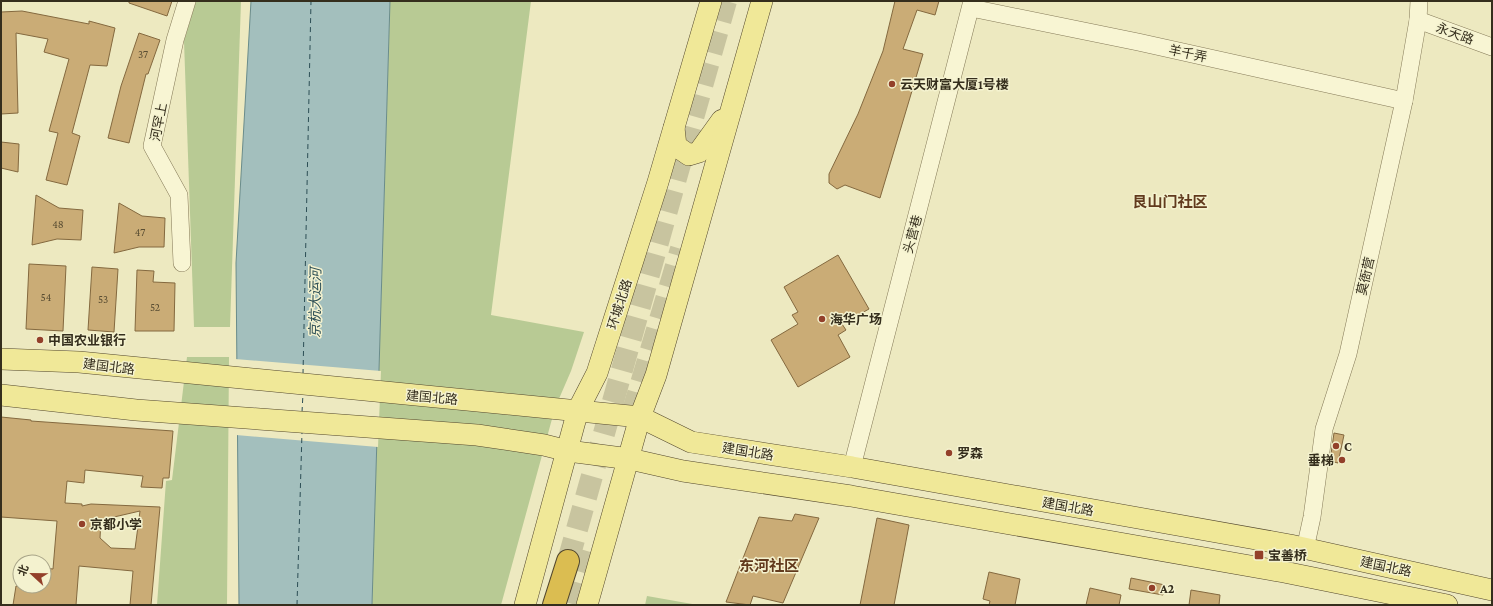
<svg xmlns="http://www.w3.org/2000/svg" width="1493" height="606" viewBox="0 0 1493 606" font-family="'Crimson Pro','Noto Sans SC',serif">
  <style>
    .green { fill: #b8ca94 }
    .water { fill: #a3bfbd; stroke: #6a8c8b }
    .pier { fill: #ede9c0 }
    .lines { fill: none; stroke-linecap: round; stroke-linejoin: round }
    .ferry { stroke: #2c4e55; stroke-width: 1; stroke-dasharray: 5 4; stroke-linecap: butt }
    .building { fill: #caac76; stroke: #84693f; fill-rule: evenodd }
    .highway-tunnel { stroke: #c8c49f; stroke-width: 22; stroke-dasharray: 22 11; stroke-linecap: butt }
    .minor-casing { stroke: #857a58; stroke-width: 18 }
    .major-casing { stroke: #53472d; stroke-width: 22 }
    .highway-casing { stroke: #53472d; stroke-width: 24 }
    .minor { stroke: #f8f5d3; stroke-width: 17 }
    .major { stroke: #f0e898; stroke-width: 21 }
    .highway { stroke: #dbbd51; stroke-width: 22 }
    .poi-dot { fill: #93402a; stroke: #f4f2cf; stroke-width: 1.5 }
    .labels { text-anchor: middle; stroke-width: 3; stroke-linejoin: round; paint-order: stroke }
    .number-label { font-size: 11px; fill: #5a4e33 }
    .street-label { font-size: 13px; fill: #352e1d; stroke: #f4f2cf }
    .poi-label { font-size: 13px; font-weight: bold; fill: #352e1d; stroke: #f4f2cf; text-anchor: start }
    .water-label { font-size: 14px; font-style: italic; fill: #2c4e55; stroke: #f4f2cf }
    .quarter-label { font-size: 15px; font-weight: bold; fill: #613a1d; stroke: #f4f2cf }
  </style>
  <rect width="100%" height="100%" fill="#ede9c0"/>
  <g class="green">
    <polygon points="196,1 241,1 230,327 194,327 184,41"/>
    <polygon points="390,1 531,1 491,315 584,332 571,371 555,408 501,605 372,605"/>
    <polygon points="187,357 229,357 227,605 157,605 166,481 172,480"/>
    <polygon points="647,596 698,605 645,605"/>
  </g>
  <polygon class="water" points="251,1 390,1 372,605 239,605 236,263"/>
  <polygon class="pier" points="235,359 381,371 378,447 236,435"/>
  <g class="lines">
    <g class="ferry">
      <polyline points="303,374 311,1"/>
      <polyline points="302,412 303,394"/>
      <polyline points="297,605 302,432"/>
    </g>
  </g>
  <g class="building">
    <polygon points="129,1 172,1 167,16 129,3"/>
    <polygon points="895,1 939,1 935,15 917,10 903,49 923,54 880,198 845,185 837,189 829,183 829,174 858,114 883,51"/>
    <polygon points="22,11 89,24 89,21 115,28 107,66 90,65 72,133 80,136 67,185 46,180 58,133 49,131 69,59 44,52 48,39 16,33 18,113 1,114 1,12"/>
    <polygon points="139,33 160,40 148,74 146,74 129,143 108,138 121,86"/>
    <polygon points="1,142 19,144 18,172 1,168"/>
    <polygon points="36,195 59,208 83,210 81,240 57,239 32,245"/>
    <polygon points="119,203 142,216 165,218 164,247 139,247 114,253"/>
    <polygon points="838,255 869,309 842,324 846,330 838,335 850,357 798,387 771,340 798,324 792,315 798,312 784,287"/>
    <polygon points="29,264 66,266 63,331 26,329"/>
    <polygon points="92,267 118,269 114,332 88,330"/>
    <polygon points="137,270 154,271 153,282 175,283 174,331 135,331"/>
    <path d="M1,417L31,420V421L173,431L169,478H163L162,488L141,487L143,476L85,470L84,483L67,481L65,503L82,504V506L91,504L160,507L151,605H130L133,571L79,566L76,605H13L16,586H44V568L53,569L57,521L1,517ZM140,511L135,549L111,548L100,538L101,520Z"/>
    <polygon points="1334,433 1344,435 1338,463 1330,461"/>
    <polygon points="795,514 819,518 783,603 753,596 750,605 726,602 759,517 792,521"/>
    <polygon points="877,518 909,525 894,605 860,605"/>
    <polygon points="989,572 1020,579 1015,605 989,605 990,601 983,599"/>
    <polygon points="1131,578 1165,585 1163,595 1129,589"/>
    <polygon points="1090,588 1121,595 1119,605 1086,605"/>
    <polygon points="1191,590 1220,595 1219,605 1189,605"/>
  </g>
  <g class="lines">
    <g class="highway-tunnel">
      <polyline points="632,414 681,249"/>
      <polyline points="568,561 726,1"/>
      <polyline points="576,605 592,551"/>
    </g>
    <defs>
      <g id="minor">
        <polyline points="971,8 1138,42 1404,101"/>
        <polyline points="1418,20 1492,47"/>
        <polyline points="182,263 179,195 152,146 175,40 187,1"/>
        <polyline points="852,467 972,1"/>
        <polyline points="1305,549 1312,517 1324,429 1348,354 1404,101 1418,20 1419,1"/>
      </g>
      <g id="major">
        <polyline points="674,128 676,146 689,155 699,152 722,120"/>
        <polyline points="1,359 79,362 640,417 691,442 852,467 1290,545 1492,590"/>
        <polyline points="1,395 136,410 477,435 544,445 568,451 630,459 683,471 851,496 1284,572 1447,605"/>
        <polyline points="525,605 578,410 597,373 658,182 711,1"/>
        <polyline points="587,605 640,417 656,375 762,1"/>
      </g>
      <polyline id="highway" points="554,605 568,561"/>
    </defs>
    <use href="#minor" class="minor-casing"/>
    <use href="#major" class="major-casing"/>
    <use href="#highway" class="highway-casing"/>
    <use href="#minor" class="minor"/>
    <use href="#major" class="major"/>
    <use href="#highway" class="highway"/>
  </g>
  <g class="poi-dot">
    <circle cx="892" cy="84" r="4"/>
    <circle cx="822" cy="319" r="4"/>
    <circle cx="40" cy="340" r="4"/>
    <circle cx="1336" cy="446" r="4"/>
    <circle cx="949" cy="453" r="4"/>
    <circle cx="1342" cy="460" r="4"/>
    <circle cx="82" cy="524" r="4"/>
    <rect x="1254" y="550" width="10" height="10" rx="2"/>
    <circle cx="1152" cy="588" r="4"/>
  </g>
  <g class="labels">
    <g class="number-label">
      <text x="143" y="58">37</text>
      <text x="58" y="228">48</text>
      <text x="140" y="236">47</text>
      <text x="46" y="301">54</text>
      <text x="103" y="303">53</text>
      <text x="155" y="311">52</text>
    </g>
    <g class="street-label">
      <text transform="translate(1455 33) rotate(20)" y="5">永天路</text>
      <text transform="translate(1188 53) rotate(12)" y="5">羊千弄</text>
      <text transform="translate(158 122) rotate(-79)" y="5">河罕上</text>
      <text transform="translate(912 234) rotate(-75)" y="5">头营巷</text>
      <text transform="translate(1365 276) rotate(-77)" y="5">莫衙营</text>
      <text transform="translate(619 304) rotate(-72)" y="5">环城北路</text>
      <text transform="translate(109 366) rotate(7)" y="5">建国北路</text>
      <text transform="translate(432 397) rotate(5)" y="5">建国北路</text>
      <text transform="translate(748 451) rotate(9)" y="5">建国北路</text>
      <text transform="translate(1068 506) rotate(10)" y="5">建国北路</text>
      <text transform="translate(1386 566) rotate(12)" y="5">建国北路</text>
    </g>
    <g class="poi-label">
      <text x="900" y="89">云天财富大厦1号楼</text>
      <text x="830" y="324">海华广场</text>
      <text x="48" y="345">中国农业银行</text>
      <text x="1344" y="451">C</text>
      <text x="957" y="458">罗森</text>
      <text x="1334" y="465" text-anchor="end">垂梯</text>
      <text x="90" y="529">京都小学</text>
      <text x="1268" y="560">宝善桥</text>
      <text x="1160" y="593">A2</text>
    </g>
    <g class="water-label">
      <text transform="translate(315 303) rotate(-89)" y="5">京杭大运河</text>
    </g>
    <g class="quarter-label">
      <text x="1170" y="207">艮山门社区</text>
      <text x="769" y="571">东河社区</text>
    </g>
  </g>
  <rect width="1493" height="606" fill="none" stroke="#352e1d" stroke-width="4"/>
  <g transform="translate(32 574) rotate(292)"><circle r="19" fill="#f4f2cf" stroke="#a8a488"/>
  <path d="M0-3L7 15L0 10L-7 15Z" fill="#93402a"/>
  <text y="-6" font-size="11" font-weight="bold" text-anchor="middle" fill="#352e1d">北</text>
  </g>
</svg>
